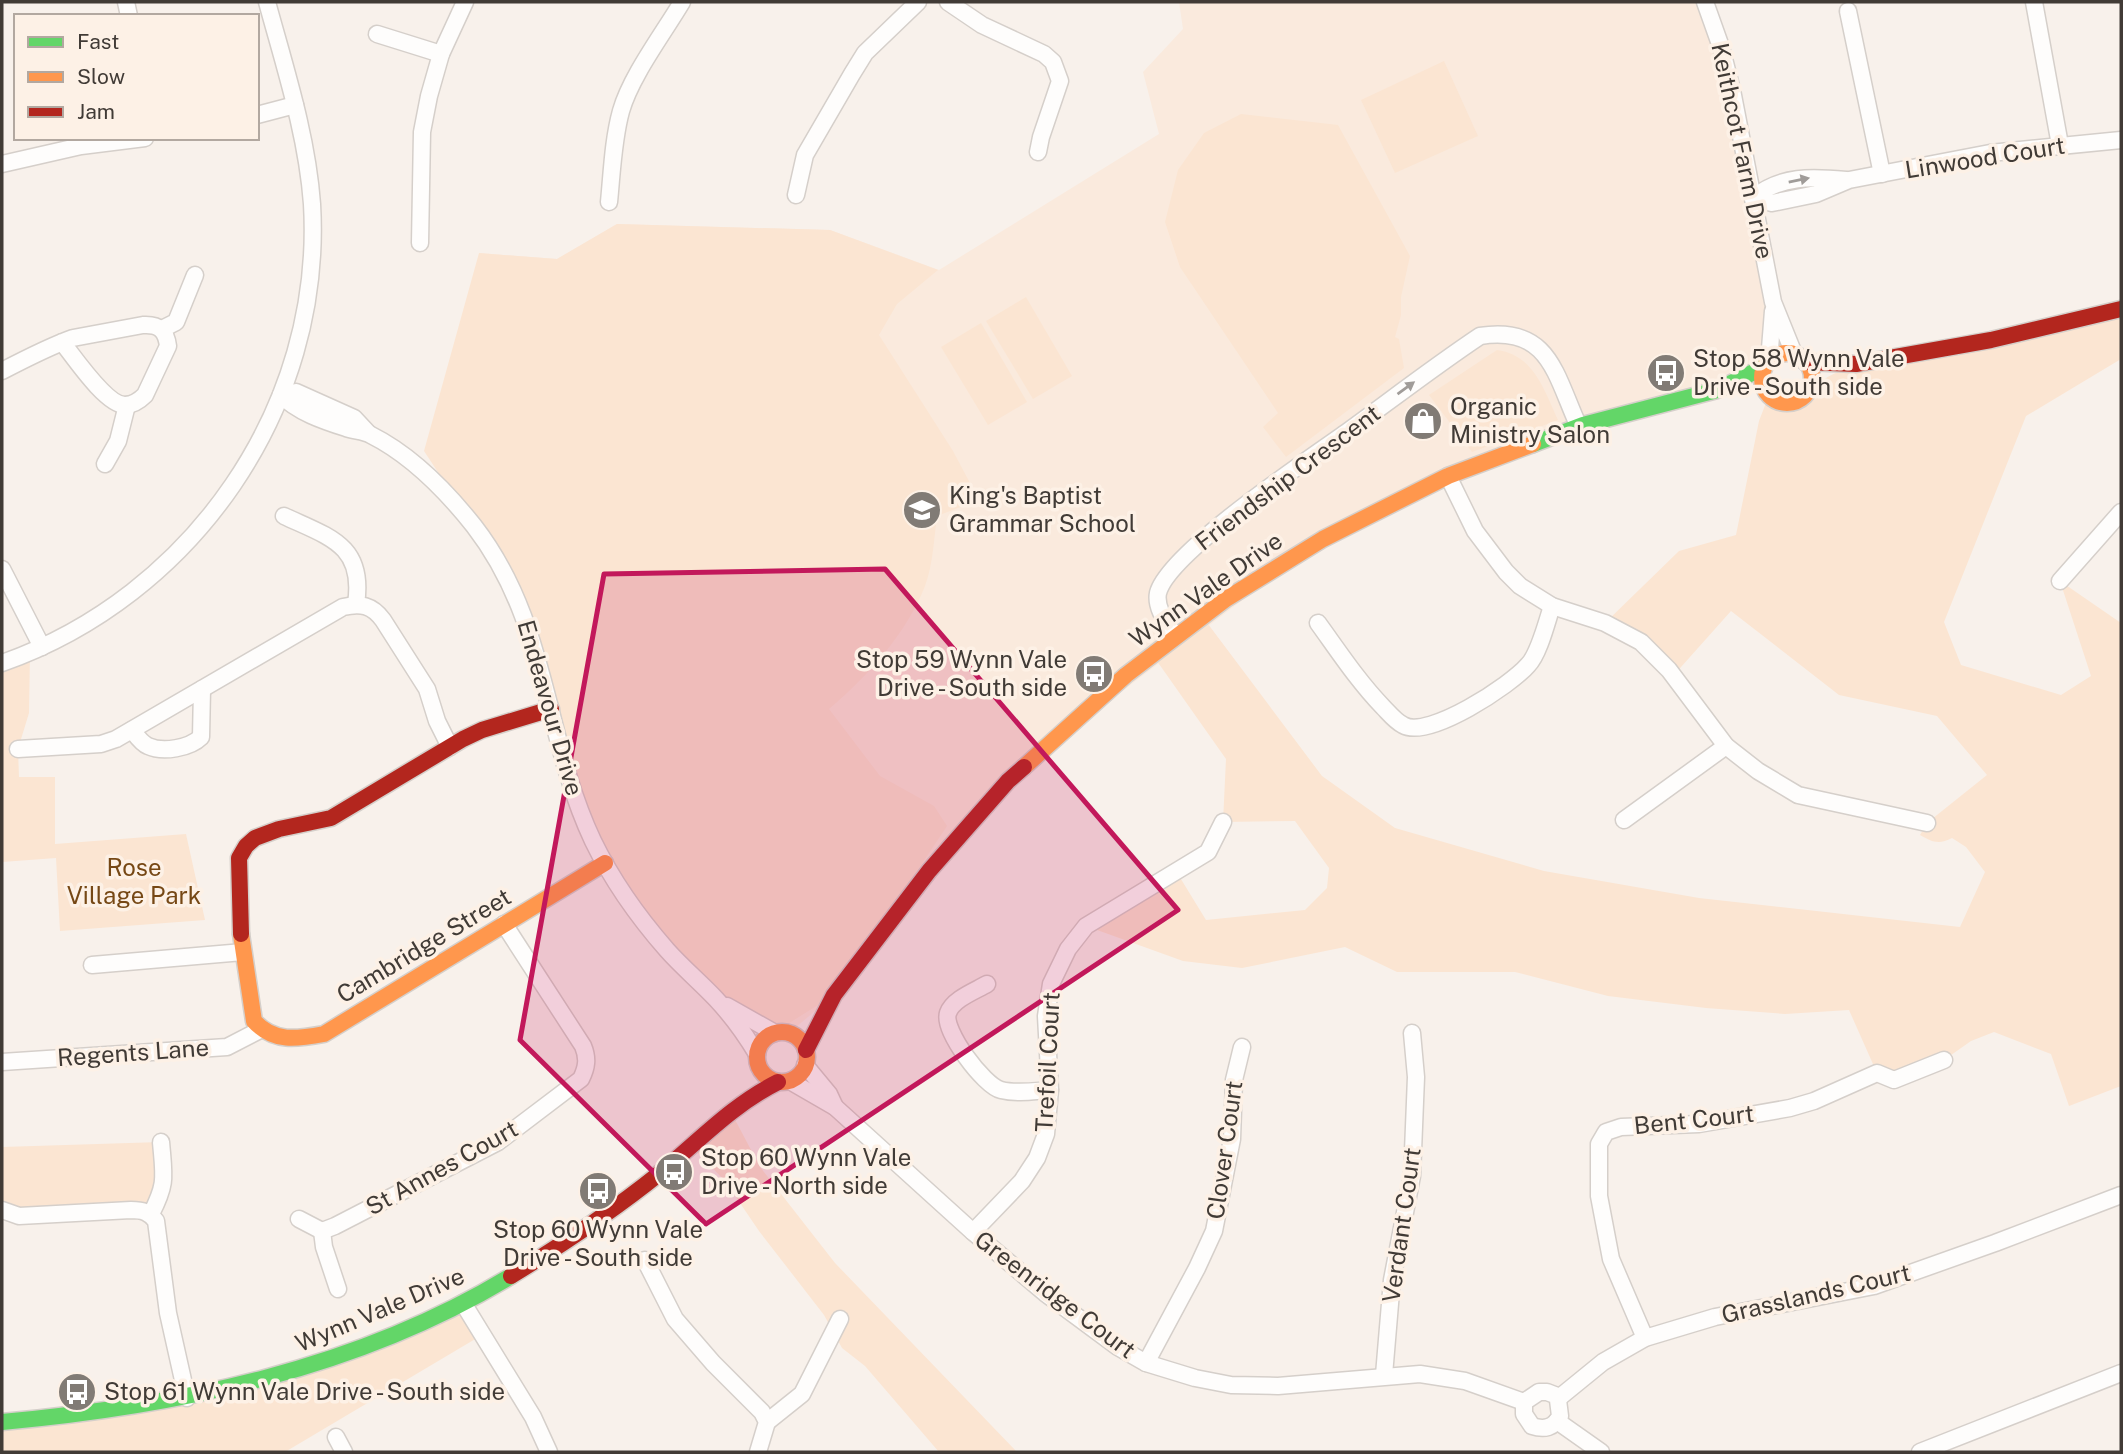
<svg xmlns="http://www.w3.org/2000/svg" width="2123" height="1454" viewBox="0 0 2123 1454" font-family="'Public Sans',sans-serif">
  <style>
    .built { fill: #faeadd }
    .green { fill: #fbe5d2 }
    .lines { fill: none; stroke-linecap: round; stroke-linejoin: round }
    .street-casing { stroke: #d5cfca; stroke-width: 19 }
    .fast-casing { stroke: #d5cfca; stroke-width: 19 }
    .slow-casing { stroke: #d5cfca; stroke-width: 19 }
    .jam-casing { stroke: #d5cfca; stroke-width: 19 }
    .street { stroke: #fefdfc; stroke-width: 16 }
    .fast { stroke: #63d668; stroke-width: 16 }
    .slow { stroke: #ff974d; stroke-width: 16 }
    .jam { stroke: #b3261e; stroke-width: 16 }
    .oneway { fill: #a09c99 }
    .marked { fill: #c2185b; fill-opacity: 0.2; stroke: #c2185b; stroke-width: 5; stroke-linejoin: round }
    .labels { text-anchor: middle; stroke-width: 7; stroke-linejoin: round; paint-order: stroke }
    .street-label { font-size: 24px; fill: #413b36; stroke: #fdf1e6 }
    .poi-label { font-size: 24px; fill: #413b36; stroke: #fdf1e6; text-anchor: start }
    .park-label { font-size: 24px; fill: #764815; stroke: #fdf1e6 }
  </style>
  <rect width="100%" height="100%" fill="#f8f1eb"/>
  <polygon class="built" points="1179,2 1702,2 1724,56 1773,302 1766,365 1593,422 1323,539 1026,764 834,995 789,1033 739,1013 479,253 557,259 617,224 830,230 939,270 1159,134 1143,72 1183,29"/>
  <g class="green">
    <polygon points="1444,61 1478,136 1395,173 1361,100"/>
    <polygon points="1241,114 1338,125 1410,256 1401,297 1401,315 1395,337 1399,339 1404,368 1286,457 1263,427 1278,413 1180,267 1165,222 1178,170 1204,133"/>
    <path d="M617,224L830,230L938,270L897,304L879,335L953,451L979,500L937,516C934,538 933,565 925,586C906,634 868,676 829,709L880,776L934,806L947,826L834,995L770,1035L681,965L609,872L503,571L424,451L479,253L557,259Z"/>
    <polygon points="1026,297 1072,376 1033,399 986,321"/>
    <path d="M2121,309V359L2026,416L1944,622L1961,665L2061,695L2091,676L2060,581L2121,623V1086L2069,1106L2051,1054L1994,1032L1971,1041L1944,1060L1894,1080L1877,1073L1849,1010L1785,1014L1706,1008L1608,996L1515,972H1397L1345,947L1242,968L1183,961L1086,926L1176,871L1206,920L1305,910L1327,888L1329,868L1295,821L1223,822L1226,759L1152,654L1202,616L1322,776L1395,828L1544,871L1699,898L1960,927L1985,872L1966,847L1952,838C1939,845 1932,842 1920,835L1927,823L1987,775L1937,716L1839,695L1731,611L1673,676L1605,623L1679,551L1736,535L1759,421L1769,395C1793,414 1802,393 1821,381C1832,374 1844,369 1856,364Z"/>
    <polygon points="981,323 1027,402 988,425 941,347"/>
    <path d="M1497,350C1534,355 1544,390 1558,420L1472,452L1429,395Z"/>
    <polygon points="30,653 29,713 18,749 19,777 55,777 55,844 186,834 205,920 60,931 56,858 2,862 2,662"/>
    <polygon points="731,1112 760,1167 835,1263 1017,1452 939,1452 865,1366 842,1348 824,1315 759,1231 725,1181 692,1147"/>
    <polygon points="161,1142 151,1214 2,1210 2,1147"/>
    <polygon points="463,1303 482,1335 285,1452 2,1452 2,1422 198,1395"/>
  </g>
  <g class="lines">
    <defs>
      <g id="street">
        <polyline points="126,2 129,16"/>
        <polyline points="948,2 982,25 1044,54 1053,62 1060,81 1041,137 1038,152"/>
        <polyline points="1705,2 1721,47 1732,90 1773,302 1794,354"/>
        <polyline points="2034,2 2060,145"/>
        <polyline points="1848,11 1882,174"/>
        <polyline points="377,34 441,54"/>
        <polyline points="257,115 295,105"/>
        <polyline points="2,164 81,146 145,138"/>
        <polyline points="796,195 805,155 852,74 865,53 918,2"/>
        <polyline points="1753,198 1772,203 1816,194 1849,180 1990,153 2121,140"/>
        <path d="M1753,198C1781,175 1812,177 1846,180"/>
        <path d="M609,202C612,172 613,140 621,111C631,76 663,34 682,2"/>
        <polyline points="420,243 422,132 429,96 441,54 465,2"/>
        <polyline points="162,329 176,322 195,275"/>
        <polyline points="1769,361 1773,311"/>
        <path d="M2,371C25,359 48,347 73,338L143,325C159,324 166,330 168,346L145,395C140,400 133,405 125,405C106,405 74,357 62,342"/>
        <path d="M281,395C297,412 324,421 346,428C354,431 364,431 371,435C411,455 447,492 474,526C549,623 543,735 593,841C612,880 638,917 667,950C682,967 700,982 716,999C731,1015 745,1034 757,1054"/>
        <polyline points="281,395 296,392 354,418 368,433"/>
        <polyline points="105,464 118,441 127,405"/>
        <polyline points="1448,476 1475,531 1506,572 1520,586 1552,606 1605,623 1641,642 1669,670 1726,746 1758,771 1798,795 1927,823"/>
        <path d="M284,516C329,537 365,545 356,604"/>
        <polyline points="2,569 42,647"/>
        <polyline points="2060,581 2121,512"/>
        <path d="M1318,623C1339,652 1358,681 1383,707C1389,713 1395,721 1403,725C1428,740 1511,685 1528,665C1539,654 1547,621 1552,606"/>
        <path d="M1175,636C1167,623 1155,608 1158,593C1168,553 1309,459 1347,432C1391,400 1435,366 1480,336C1550,325 1555,375 1579,427"/>
        <path d="M2,663C192,596 324,408 312,204C307,135 285,68 267,2"/>
        <path d="M132,730C136,735 141,743 148,746C163,753 190,748 201,737L202,689"/>
        <path d="M18,749L101,744L116,739L343,607C361,603 372,605 383,620L427,689L437,721L450,747"/>
        <polyline points="1624,820 1726,746"/>
        <polyline points="92,965 243,952"/>
        <path d="M987,984C975,991 953,999 948,1013C942,1030 984,1086 1001,1090C1017,1094 1034,1091 1050,1090"/>
        <polyline points="727,1006 775,1033"/>
        <polyline points="2,1062 227,1047 260,1030"/>
        <polyline points="805,1065 829,1094 835,1107"/>
        <polyline points="790,1081 835,1107 973,1232 1045,1293 1118,1347 1146,1363 1195,1378 1231,1385 1278,1386 1420,1374 1465,1381 1524,1402"/>
        <path d="M2,1210L19,1216L131,1210C143,1210 149,1212 156,1221L168,1313L187,1398"/>
        <path d="M151,1214C167,1183 164,1177 161,1142"/>
        <path d="M299,1219L322,1231L335,1226L498,1142L581,1079C587,1067 588,1058 583,1046L504,924"/>
        <polyline points="322,1231 324,1247 338,1289"/>
        <polyline points="973,1232 1022,1181 1037,1158 1046,1134 1050,1090 1046,1016 1051,984 1068,949 1086,926 1208,852 1223,822"/>
        <polyline points="645,1260 675,1319 713,1363 762,1412 767,1422 758,1452"/>
        <polyline points="463,1303 533,1417 549,1452"/>
        <polyline points="1645,1338 1611,1259 1599,1196 1599,1144 1606,1132 1621,1127 1699,1124 1790,1108 1814,1101 1877,1073 1894,1080 1944,1060"/>
        <polyline points="1146,1363 1197,1268 1214,1231 1232,1139 1234,1080 1242,1047"/>
        <polyline points="1384,1375 1392,1280 1412,1176 1416,1077 1412,1033"/>
        <path d="M1539,1392H1547L1560,1397L1558,1400L1560,1416C1554,1428 1544,1430 1532,1426L1524,1414V1402Z"/>
        <polyline points="1560,1397 1603,1362 1645,1338 1715,1317 1874,1286 1995,1243 2121,1195"/>
        <polyline points="1557,1421 1601,1452"/>
        <polyline points="767,1422 802,1394 840,1319"/>
        <polyline points="336,1437 344,1452"/>
        <polyline points="1920,1452 2121,1373"/>
      </g>
      <g id="fast">
        <polyline points="1533,444 1583,425 1717,390 1764,367"/>
        <path d="M2,1422C178,1406 358,1369 511,1276"/>
      </g>
      <g id="slow">
        <circle cx="1787" cy="378" r="25"/>
        <polyline points="1024,767 1126,675 1226,599 1323,539 1448,476 1533,444"/>
        <path d="M241,934L254,1021C274,1043 297,1039 324,1034L605,863"/>
        <circle cx="782" cy="1057" r="25"/>
      </g>
      <g id="jam">
        <polyline points="1805,362 1856,364 1991,340 2121,309"/>
        <polyline points="241,934 239,858 246,846 255,838 279,829 331,818 463,739 482,730 551,709"/>
        <polyline points="806,1050 834,995 929,871 1008,781 1024,767"/>
        <path d="M511,1276C563,1244 613,1211 660,1173C699,1141 732,1105 778,1082"/>
      </g>
    </defs>
    <use href="#street" class="street-casing"/>
    <use href="#fast" class="fast-casing"/>
    <use href="#slow" class="slow-casing"/>
    <use href="#jam" class="jam-casing"/>
    <use href="#street" class="street"/>
    <use href="#fast" class="fast"/>
    <use href="#slow" class="slow"/>
    <use href="#jam" class="jam"/>
  </g>
  <defs><path id="oneway-solid" d="M-6-.8H1V-3.2L6.5 0L1 3.2V.8H-6Z" transform="scale(1.75)"/></defs>
  <g class="oneway">
    <use href="#oneway-solid" transform="translate(1799 180) rotate(-11)"/>
    <use href="#oneway-solid" transform="translate(1406 388) rotate(-36)"/>
  </g>
  <path class="marked" d="M885,569L1178,910L706,1224L520,1040L604,574Z"/>
  <defs>
    <symbol id="bus-disc" viewBox="-11 -11 22 22"><circle r="9.5" fill="#817b75" stroke="#fdf1e6"/><path d="M-5-6H5V4H4V6H2V4H-2V6H-4V4H-5ZM-3.5-4V0h7V-4ZM-3.5 1.2v1.5H-2V1.2ZM2 1.2v1.5H3.5V1.2Z" fill="#fff"/></symbol>
    <symbol id="shop-disc" viewBox="-11 -11 22 22"><circle r="9.5" fill="#817b75" stroke="#fdf1e6"/><path d="M-5-2.5h2.3a2.7 3.5 0 0 1 5.4 0H5L5.5 6h-11ZM-1.5-2.5h3a1.5 2.3 0 0 0-3 0Z" fill="#fff"/></symbol>
    <symbol id="school-disc" viewBox="-11 -11 22 22"><circle r="9.5" fill="#817b75" stroke="#fdf1e6"/><path d="M0-5L7-2L0 1L-7-2ZM-4 1L0 2.5L4 1V4Q0 6-4 4Z" fill="#fff"/></symbol>
  </defs>
  <g fill-rule="evenodd">
    <use href="#bus-disc" x="1644" y="351" width="44" height="44"/>
    <use href="#shop-disc" x="1401" y="399" width="44" height="44"/>
    <use href="#school-disc" x="900" y="488" width="44" height="44"/>
    <use href="#bus-disc" x="1072" y="652" width="44" height="44"/>
    <use href="#bus-disc" x="652" y="1150" width="44" height="44"/>
    <use href="#bus-disc" x="576" y="1169" width="44" height="44"/>
    <use href="#bus-disc" x="55" y="1370" width="44" height="44"/>
  </g>
  <g class="labels">
    <g class="street-label">
      <text transform="translate(1742 151) rotate(78)" y="8">Keithcot Farm Drive</text>
      <text transform="translate(1985 158) rotate(-9)" y="8">Linwood Court</text>
      <text transform="translate(1288 478) rotate(-37)" y="8">Friendship Crescent</text>
      <text transform="translate(1206 590) rotate(-35)" y="8">Wynn Vale Drive</text>
      <text transform="translate(550 708) rotate(74)" y="8">Endeavour Drive</text>
      <text transform="translate(424 946) rotate(-31)" y="8">Cambridge Street</text>
      <text transform="translate(133 1053) rotate(-4)" y="8">Regents Lane</text>
      <text transform="translate(1048 1062) rotate(-87)" y="8">Trefoil Court</text>
      <text transform="translate(1694 1120) rotate(-6)" y="8">Bent Court</text>
      <text transform="translate(1225 1150) rotate(-82)" y="8">Clover Court</text>
      <text transform="translate(442 1168) rotate(-29)" y="8">St Annes Court</text>
      <text transform="translate(1402 1225) rotate(-82)" y="8">Verdant Court</text>
      <text transform="translate(1816 1294) rotate(-13)" y="8">Grasslands Court</text>
      <text transform="translate(1055 1295) rotate(37)" y="8">Greenridge Court</text>
      <text transform="translate(380 1310) rotate(-23)" y="8">Wynn Vale Drive</text>
    </g>
    <g class="poi-label">
      <text x="1693" y="367">Stop 58 Wynn Vale<tspan x="1693" dy="28">Drive - South side</tspan></text>
      <text x="1450" y="415">Organic<tspan x="1450" dy="28">Ministry Salon</tspan></text>
      <text x="949" y="504">King's Baptist<tspan x="949" dy="28">Grammar School</tspan></text>
      <text x="1067" y="668" text-anchor="end">Stop 59 Wynn Vale<tspan x="1067" dy="28">Drive - South side</tspan></text>
      <text x="701" y="1166">Stop 60 Wynn Vale<tspan x="701" dy="28">Drive - North side</tspan></text>
      <text x="598" y="1238" text-anchor="middle">Stop 60 Wynn Vale<tspan x="598" dy="28">Drive - South side</tspan></text>
      <text x="104" y="1400">Stop 61 Wynn Vale Drive - South side</text>
    </g>
    <g class="park-label">
      <text x="134" y="876">Rose<tspan x="134" dy="28">Village Park</tspan></text>
    </g>
  </g>
  <rect width="2123" height="1454" fill="none" stroke="#413b36" stroke-width="7"/>
  <rect x="14" y="14" width="245" height="126" fill="#fdf1e6" stroke="#b2a8a0" stroke-width="2"/>
  <rect x="28" y="37" width="35" height="10" fill="#63d668" stroke="#b2a8a0" stroke-width="2"/>
  <text x="77" y="49" font-size="21" fill="#413b36">Fast</text>
  <rect x="28" y="72" width="35" height="10" fill="#ff974d" stroke="#b2a8a0" stroke-width="2"/>
  <text x="77" y="84" font-size="21" fill="#413b36">Slow</text>
  <rect x="28" y="107" width="35" height="10" fill="#b3261e" stroke="#b2a8a0" stroke-width="2"/>
  <text x="77" y="119" font-size="21" fill="#413b36">Jam</text>
</svg>
